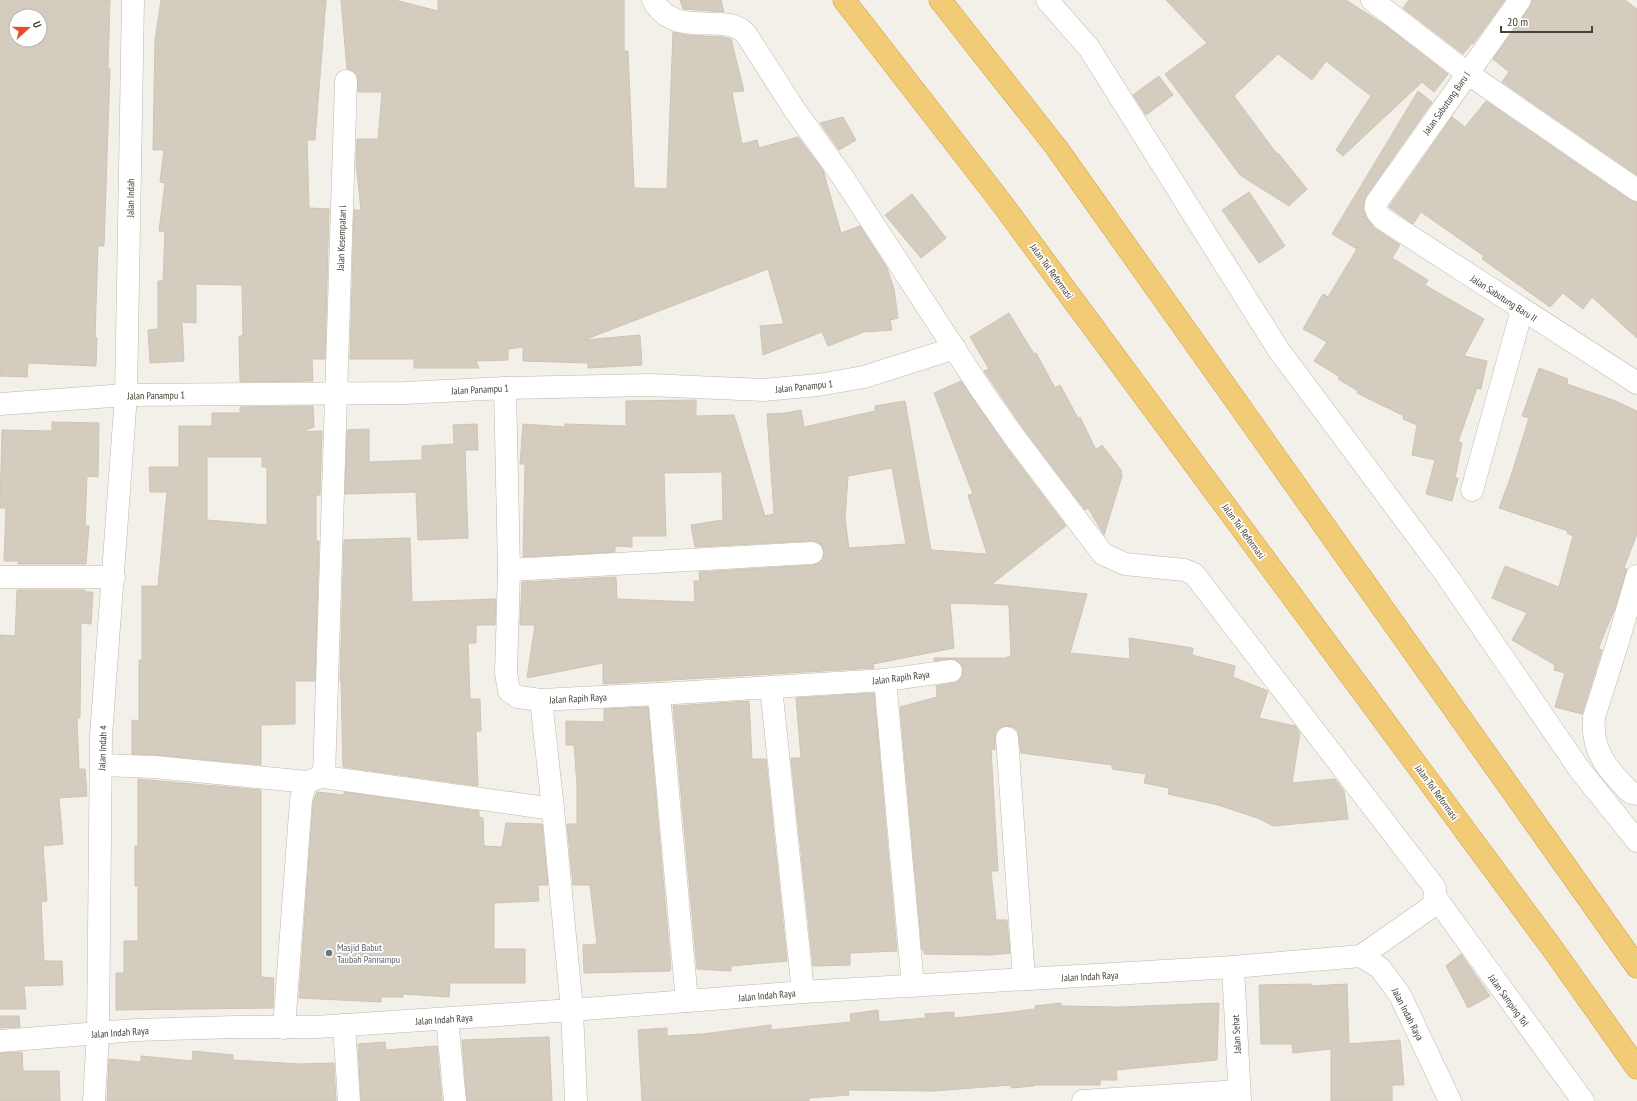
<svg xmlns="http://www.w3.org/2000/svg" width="1637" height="1101" viewBox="0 0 1637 1101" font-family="'PT Sans Narrow',sans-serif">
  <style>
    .building { fill: #d4ccbf; stroke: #cec4b3; fill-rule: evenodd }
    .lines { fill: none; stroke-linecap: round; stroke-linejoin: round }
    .minor-casing { stroke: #beb8ac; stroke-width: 23 }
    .motorway-casing { stroke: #d0a046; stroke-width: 23 }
    .minor { stroke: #fff; stroke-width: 22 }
    .motorway { stroke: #f1cb76; stroke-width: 22 }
    .worship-dot { fill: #6b7280; stroke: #fff; stroke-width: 1.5 }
    .labels { text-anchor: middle; stroke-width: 3.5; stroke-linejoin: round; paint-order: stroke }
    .street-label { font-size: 10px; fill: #464138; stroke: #fff }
    .worship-label { font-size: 10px; fill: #5b616d; stroke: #fff; text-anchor: start }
  </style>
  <rect width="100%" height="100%" fill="#f3f0e9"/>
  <g class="building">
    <path d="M0,0H110L108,68L110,69L104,246H98L95,337L97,338L96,366L28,363L27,377L0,376ZM16,16H40V40H16Z"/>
    <polygon points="161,0 326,0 315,140 307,140 309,208 329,209 325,359 312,359 313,381 240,382 239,336 243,336 242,285 196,284 196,323 182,322 184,361 150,363 148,330 158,329 158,281 163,281 165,232 159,231 165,183 160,182 164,150 153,150 155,40"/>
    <polygon points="341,0 395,0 438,11 438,0 624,0 624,51 628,51 634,188 667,189 673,32 686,35 723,37 731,39 744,91 732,92 742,144 757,140 759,148 798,137 823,170 841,233 860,226 887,268 894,289 898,318 890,320 892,330 864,332 828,346 822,332 763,355 760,326 784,324 768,269 584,340 640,335 642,365 588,368 588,363 523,361 523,347 508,349 508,360 476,361 479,368 414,368 414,359 350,359 354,210 361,210 356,162 357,139 378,139 382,92 358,92 357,75 353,71 347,69"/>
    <polygon points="680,0 721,0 724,12 683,9"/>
    <polygon points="1166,0 1346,0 1385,25 1448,74 1434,92 1422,82 1343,156 1336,150 1371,96 1326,61 1312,80 1278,54 1234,96 1277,154 1278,153 1307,189 1289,206 1240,175 1165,74 1207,43"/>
    <polygon points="1409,0 1505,0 1473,44 1472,43 1463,54 1403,8"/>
    <polygon points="1532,0 1625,0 1637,9 1637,175 1502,82 1509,72 1493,59 1530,7"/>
    <polygon points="1159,76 1173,95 1146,115 1133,95"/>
    <polygon points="1418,91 1432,102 1366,196 1363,208 1366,217 1374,228 1400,245 1392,258 1428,280 1425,285 1484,319 1464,356 1487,361 1481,389 1477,388 1458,442 1462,443 1455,478 1458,478 1452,501 1426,494 1435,460 1412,455 1417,425 1403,419 1404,416 1357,393 1358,391 1338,379 1340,377 1314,361 1327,342 1303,329 1323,294 1328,297 1357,249 1332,234"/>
    <polygon points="1486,101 1630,200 1637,202 1637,338 1592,297 1583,309 1563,293 1550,307 1482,259 1484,256 1421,212 1413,224 1389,207 1452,117 1465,127"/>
    <polygon points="843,117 856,140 839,150 820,123"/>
    <polygon points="1249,192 1285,246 1259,263 1222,210"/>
    <polygon points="912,194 946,238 921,258 885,215"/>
    <polygon points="1009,313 1034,354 1036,353 1055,388 1060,385 1078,418 1080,417 1096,450 1102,445 1121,470 1122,476 1104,535 1088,508 1085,510 1025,431 984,371 989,369 970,337"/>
    <polygon points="1539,368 1568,379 1567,384 1613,400 1637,411 1637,534 1624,568 1627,569 1615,608 1598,649 1602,650 1582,714 1555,707 1565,673 1554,670 1555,665 1512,640 1527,613 1492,598 1505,566 1559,587 1573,536 1567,533 1568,531 1499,508 1510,479 1529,418 1522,416"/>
    <path d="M961,381L1005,445L1066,526L992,584L1087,594L1070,653L1130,659L1129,638L1193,648L1192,655L1235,666L1233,677L1268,691L1259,718L1295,726L1300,733L1292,783L1335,779L1344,791L1348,819L1273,826L1260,819L1218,805L1168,794L1169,788L1144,783L1146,774L1112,769V765L1021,753L1018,731L1013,727L1006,726L1000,728L996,732L995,739V750L991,749L998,871H991L996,920H1007L1010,953L990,955L924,954V950H922L900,707L937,697L936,686L953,683L958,681L962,676L963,669L961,664L956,660L949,659L934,661V658H1007V657H1011L1009,605L950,603L954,648L873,664L874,668L603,684V663L527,678L535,625H520L522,582L616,577L617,599L695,602L694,581H700L699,572L813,565L819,563L823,559L824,553L822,546L817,542L811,541L695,547L691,525L723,520L722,472L664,473L666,536H632V547L615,546V552L523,557L525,464H520L523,424L565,427V424L626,426V401L696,400V416L734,415L765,516L774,514L767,414L785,413L801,410L804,427L875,411V406L905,401L931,550L987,554L968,495L973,494L934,393ZM892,468L906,544L849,548L845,519L848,476Z"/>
    <path d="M313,406L314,427L301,432L322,431L320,495H316V541H319L315,681H295V724L261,725V765L156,755L132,754V720L139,721V660H142V586H158L167,492H150L149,467H179V426H212V413H240V407ZM207,457H262V467H267V525L207,520Z"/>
    <polygon points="52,422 99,423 98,477 87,476 85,526 89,526 86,564 18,564 18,561 4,561 6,508 0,508 2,430 52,431"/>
    <polygon points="477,424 478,450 465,450 468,538 418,540 416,492 345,494 347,430 369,429 369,462 422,460 422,446 454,444 453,425"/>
    <polygon points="410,538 412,602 496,599 495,625 476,625 476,643 468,643 470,699 480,699 481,731 476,731 478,786 343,767 341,681 340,681 344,540"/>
    <polygon points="17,590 85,590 85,592 93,592 91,624 81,623 80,718 77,718 79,769 85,769 87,796 59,798 63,844 43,846 47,901 41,902 44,961 62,961 63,985 24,986 26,1009 0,1009 0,635 15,636"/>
    <polygon points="874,693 897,951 850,953 850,965 813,966 791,758 801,758 796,698"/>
    <polygon points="749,701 752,759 766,759 787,961 731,966 731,971 697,969 673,706"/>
    <polygon points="648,707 671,969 670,969 670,971 584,973 583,945 597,944 590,885 573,885 567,824 577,824 577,785 574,745 566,745 566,721 604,722 604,709"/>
    <polygon points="138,779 261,790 261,977 274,978 273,1008 116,1010 116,973 124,973 124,941 138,941 138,886 135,886 135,846 138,846"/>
    <polygon points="317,792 344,795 344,792 479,811 479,817 483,818 484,846 502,847 506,823 542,824 548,885 538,885 539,901 494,903 494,949 525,949 525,983 450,983 449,997 403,994 403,997 381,997 381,1002 299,998 313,802"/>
    <polygon points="1461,954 1490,996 1468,1008 1446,966"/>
    <polygon points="1311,984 1312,986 1347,984 1349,1044 1400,1040 1404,1085 1392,1085 1392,1101 1331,1101 1331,1049 1293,1053 1292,1044 1261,1044 1259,985"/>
    <polygon points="1061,1003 1061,1006 1120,1007 1219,1003 1217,1060 1116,1070 1117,1080 1100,1080 1100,1085 1034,1085 1034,1086 1011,1088 1011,1085 934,1091 848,1090 849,1095 809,1098 809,1101 642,1101 638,1030 667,1028 667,1036 703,1034 771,1025 771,1030 851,1022 850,1014 878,1010 879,1022 926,1018 925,1014 954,1012 954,1018 1004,1013 1035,1009 1035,1006"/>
    <polygon points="0,1016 19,1016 20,1027 0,1028"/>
    <polygon points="549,1037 552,1101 467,1101 462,1040"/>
    <polygon points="385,1042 386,1050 437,1046 442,1101 361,1101 358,1044"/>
    <polygon points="193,1051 233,1055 233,1060 300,1064 334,1063 336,1101 107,1101 109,1059 141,1062 141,1056 192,1061"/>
    <polygon points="22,1052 23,1071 59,1071 60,1101 0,1101 0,1053"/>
  </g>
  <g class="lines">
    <defs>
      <g id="minor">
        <path d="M653,0C676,41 724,10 746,34L796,112L842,176L984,394L1015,438L1103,554L1125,564L1184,570L1194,574L1435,888L1434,905L1361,956"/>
        <polyline points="1047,0 1089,48 1278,349 1447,576 1580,770 1637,841"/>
        <polyline points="1372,0 1467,73 1637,190"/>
        <path d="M1520,0L1376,203C1375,210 1377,213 1383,219L1637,383"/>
        <polyline points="505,388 509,570 506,673 509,691 518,697 541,700 659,694 885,680 951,671"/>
        <polyline points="0,404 126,395 404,393 505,388 649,385 763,390 818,385 864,377 955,348"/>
        <polyline points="1472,490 1522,310"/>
        <polyline points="509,570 812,553"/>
        <path d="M1637,576L1617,645L1594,717C1591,752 1608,770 1631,793L1637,794"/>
        <polyline points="0,577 114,577"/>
        <polyline points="885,680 913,986"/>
        <polyline points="771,687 803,992"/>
        <polyline points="659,694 687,1001"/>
        <polyline points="541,700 553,809 572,1010 576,1101"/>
        <polyline points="1007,738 1024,979"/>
        <polyline points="101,765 155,767 308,782 317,778 324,777 553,809"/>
        <polyline points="324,777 346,81"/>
        <polyline points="1436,898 1583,1101"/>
        <polyline points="1233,967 1240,1101"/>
        <polyline points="447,1019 455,1101"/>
        <polyline points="344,1025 349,1101"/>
        <polyline points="284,1028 301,800 304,788 308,782"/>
        <polyline points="0,1041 136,1030 234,1027 316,1027 572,1010 803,992 1233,967 1361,956 1380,968 1400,995 1450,1101"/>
        <polyline points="94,1101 98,1034 101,736 126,395 133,0"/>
        <polyline points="1083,1101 1239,1091"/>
      </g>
      <g id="motorway">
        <polyline points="844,0 997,197 1552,948 1637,1068"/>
        <polyline points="940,0 1056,147 1637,967"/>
      </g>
    </defs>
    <use href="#minor" class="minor-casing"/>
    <use href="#motorway" class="motorway-casing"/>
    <use href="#minor" class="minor"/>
    <use href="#motorway" class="motorway"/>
  </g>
  <circle class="worship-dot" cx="329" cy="953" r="4"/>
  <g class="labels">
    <g class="street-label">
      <text transform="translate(1446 103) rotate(-55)" y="4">Jalan Sabutung Baru I</text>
      <text transform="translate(130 198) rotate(-89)" y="4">Jalan Indah</text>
      <text transform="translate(341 238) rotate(-88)" y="4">Jalan Kesempatan l</text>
      <text transform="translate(1052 271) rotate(54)" y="4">Jalan Tol Reformasi</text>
      <text transform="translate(1504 298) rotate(33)" y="4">Jalan Sabutung Baru II</text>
      <text transform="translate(804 386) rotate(-6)" y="4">Jalan Panampu 1</text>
      <text transform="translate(480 389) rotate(-3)" y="4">Jalan Panampu 1</text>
      <text transform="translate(156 395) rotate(-1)" y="4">Jalan Panampu 1</text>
      <text transform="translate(1244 531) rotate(54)" y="4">Jalan Tol Reformasi</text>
      <text transform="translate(901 677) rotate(-7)" y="4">Jalan Rapih Raya</text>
      <text transform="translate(578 698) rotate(-3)" y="4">Jalan Rapih Raya</text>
      <text transform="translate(102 748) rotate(-88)" y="4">Jalan Indah 4</text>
      <text transform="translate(1437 792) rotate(54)" y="4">Jalan Tol Reformasi</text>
      <text transform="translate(1090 976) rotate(-3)" y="4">Jalan Indah Raya</text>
      <text transform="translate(767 995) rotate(-5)" y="4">Jalan Indah Raya</text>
      <text transform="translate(1509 1000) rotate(54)" y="4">Jalan Samping Tol</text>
      <text transform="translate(1408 1014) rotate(63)" y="4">Jalan Indah Raya</text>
      <text transform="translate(444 1019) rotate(-4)" y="4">Jalan Indah Raya</text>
      <text transform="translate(120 1032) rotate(-4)" y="4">Jalan Indah Raya</text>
      <text transform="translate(1236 1034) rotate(-93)" y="4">Jalan Sehat</text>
    </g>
    <g class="worship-label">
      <text x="337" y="951">Masjid Babut<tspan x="337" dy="12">Taubah Pannampu</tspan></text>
    </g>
  </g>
  <g transform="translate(28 28) rotate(69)"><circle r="19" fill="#ffffff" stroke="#b5b3af"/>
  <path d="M0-3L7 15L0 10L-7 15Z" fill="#e74c2c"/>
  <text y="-6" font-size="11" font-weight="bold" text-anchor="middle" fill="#464138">U</text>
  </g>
  <path d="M1501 26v6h91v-6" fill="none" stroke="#464138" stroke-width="2"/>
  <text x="1507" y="26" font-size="12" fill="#464138" stroke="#ffffff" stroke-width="3" paint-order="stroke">20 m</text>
</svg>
